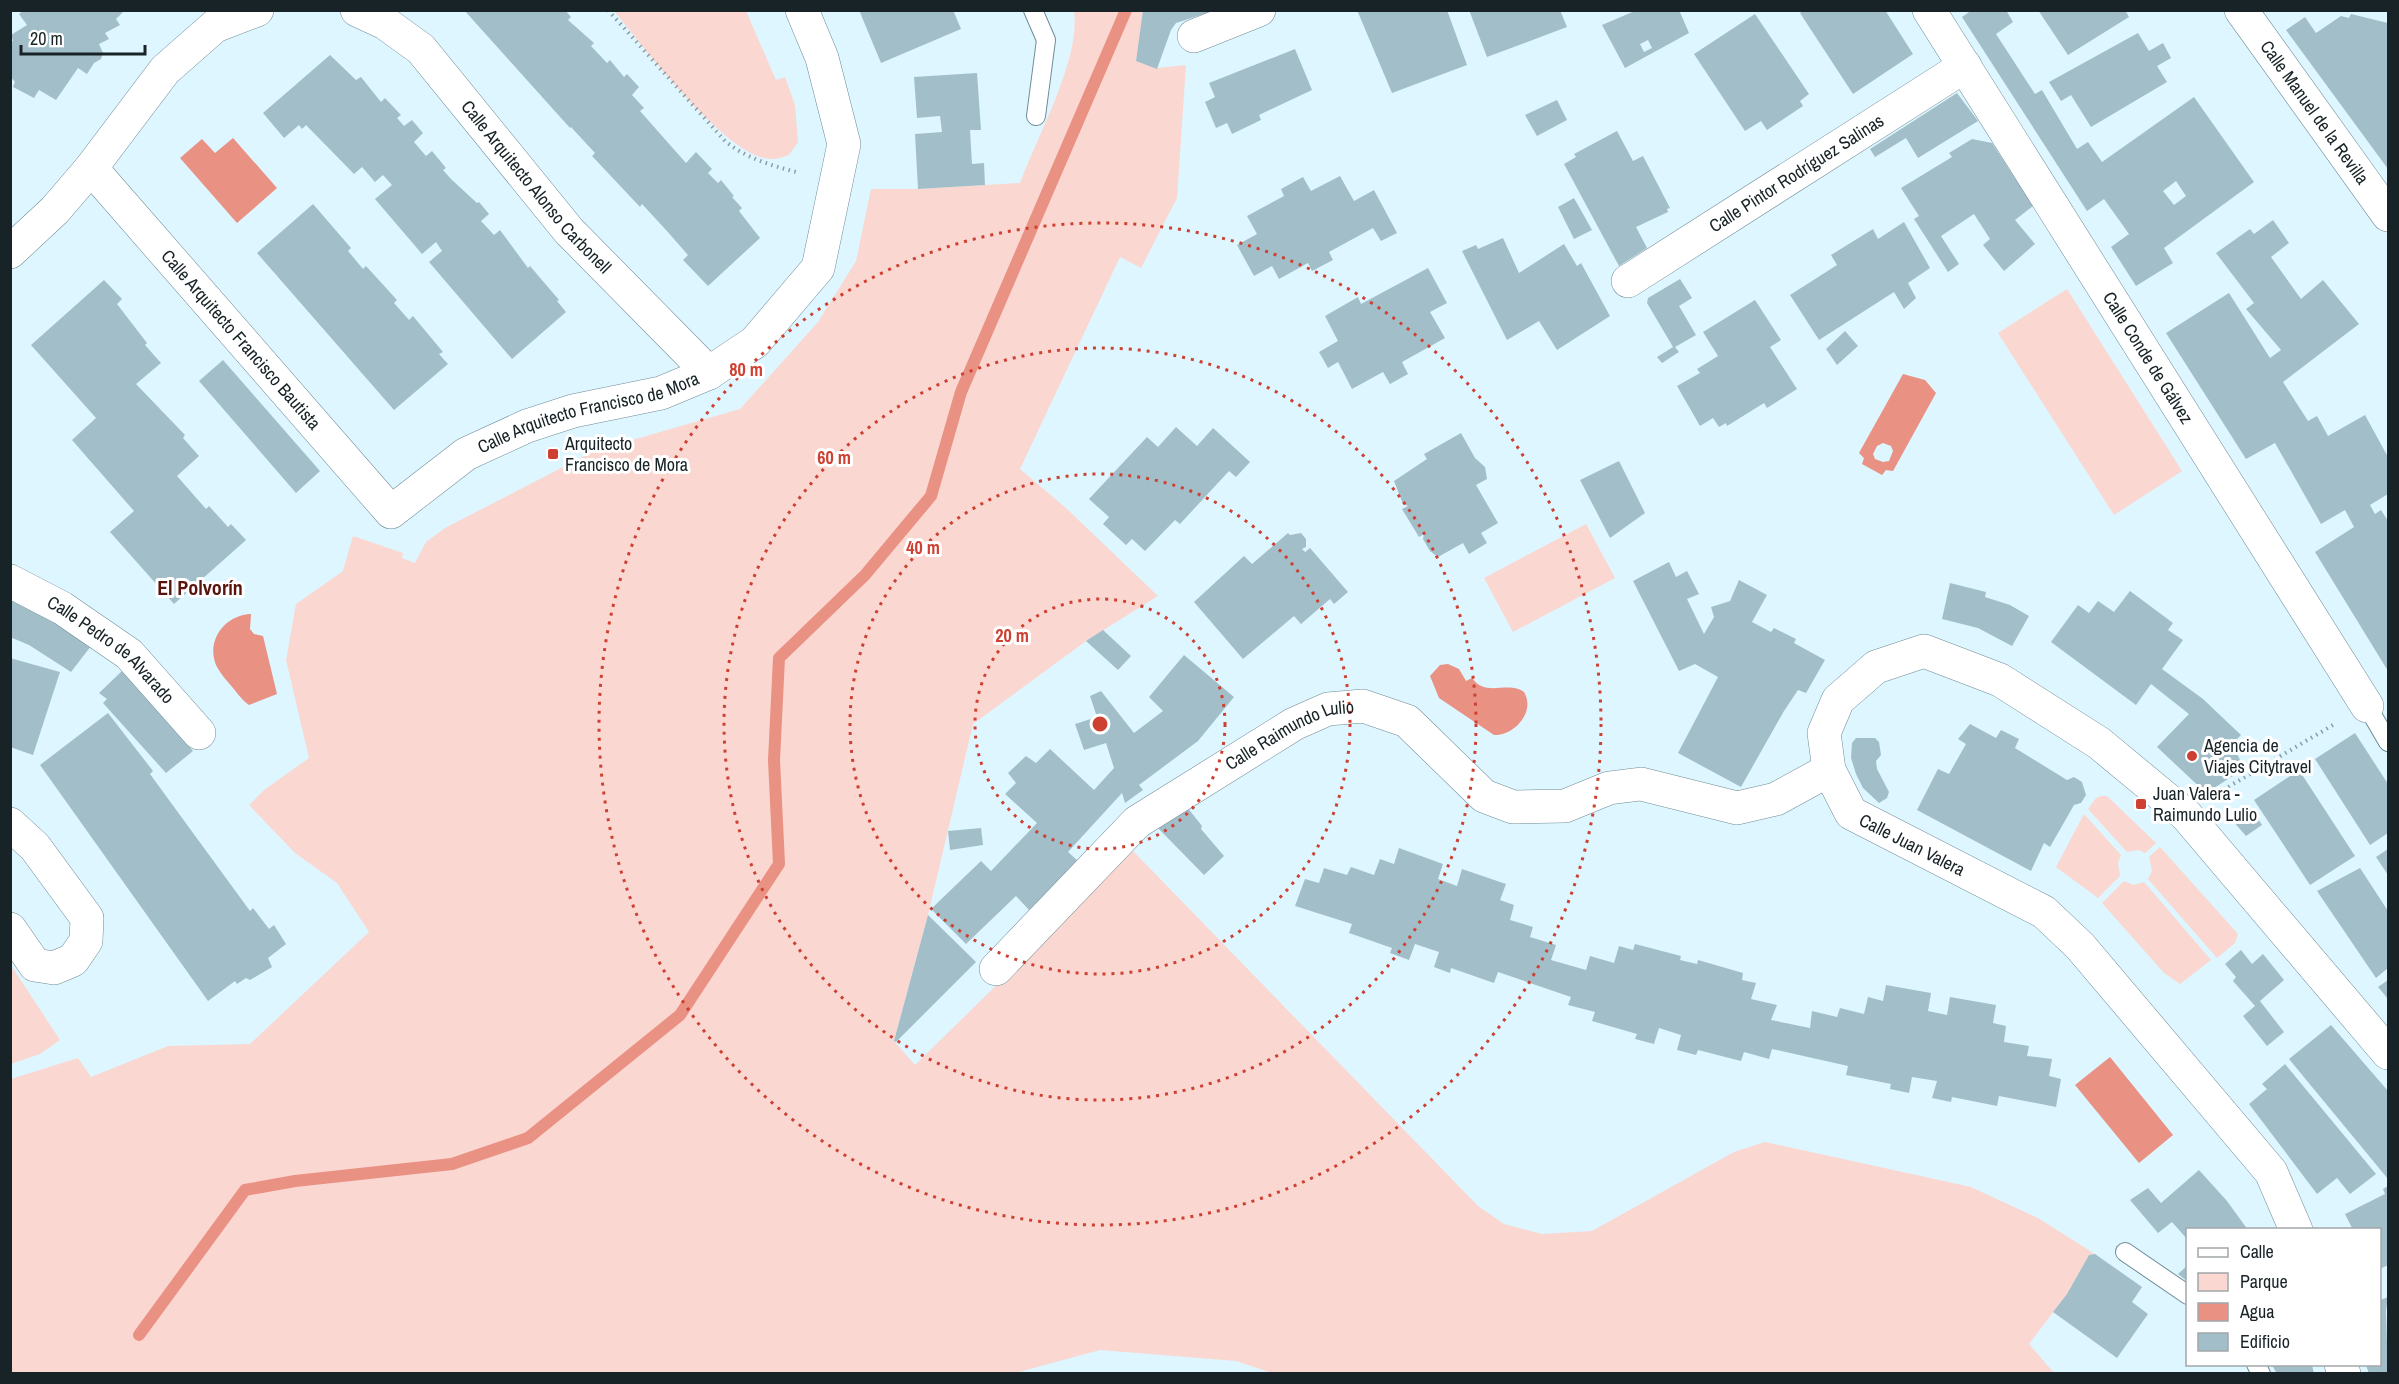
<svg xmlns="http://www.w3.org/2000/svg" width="2399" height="1384" viewBox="0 0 2399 1384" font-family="'Archivo Narrow',sans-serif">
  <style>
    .green { fill: #fbd7d1 }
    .water { fill: #e99183; fill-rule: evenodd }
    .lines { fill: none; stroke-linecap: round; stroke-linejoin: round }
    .stream { stroke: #e99183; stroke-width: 12 }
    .building { fill: #a2bfc9; fill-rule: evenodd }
    .service-casing { stroke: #708b95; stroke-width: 20 }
    .minor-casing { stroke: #708b95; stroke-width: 34 }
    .tertiary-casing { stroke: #708b95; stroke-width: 34 }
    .path { stroke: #8b9da4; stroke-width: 4; stroke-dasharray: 1.5 4.5; stroke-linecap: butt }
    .service { stroke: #fff; stroke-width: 18 }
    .minor { stroke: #fff; stroke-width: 33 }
    .tertiary { stroke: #fff; stroke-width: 33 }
    .ring { fill: none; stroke: #cd4032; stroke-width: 3; stroke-dasharray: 3 6 }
    .poi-dot { fill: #cd4032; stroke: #fff; stroke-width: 2 }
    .labels { text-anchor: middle; stroke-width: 6; stroke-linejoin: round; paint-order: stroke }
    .street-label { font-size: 18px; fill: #182327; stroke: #fff }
    .poi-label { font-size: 18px; fill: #182327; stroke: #fff; text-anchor: start }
    .neighbourhood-label { font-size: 20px; font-weight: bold; fill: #58140d; stroke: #fff }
    .centre { fill: #cd4032; stroke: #fff; stroke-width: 3 }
    .ring-label { font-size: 18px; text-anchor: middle; font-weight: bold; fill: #cd4032; stroke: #fff; stroke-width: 6; stroke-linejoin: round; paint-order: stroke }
  </style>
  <rect width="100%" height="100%" fill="#def6ff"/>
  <g class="green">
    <path d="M614,11H746L776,80L785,77L795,105L798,142L789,155C784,157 777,159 772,159C728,160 642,45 614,11Z"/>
    <path d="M1074,11H1143L1136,61L1157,68L1186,65L1177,198L1141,268L1120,257L1020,469L1067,509L1158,596L1086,641L973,724L928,915L894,1041L915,1065L1133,851L1478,1206L1504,1224L1542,1234L1592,1231L1734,1152L1765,1142L1971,1187L2038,1218L2095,1254L2089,1255L2067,1294L2029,1344L2054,1373L1275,1374L1236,1361L1100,1350L1011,1374H11V1079L78,1058L91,1077L168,1046L250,1044L369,932L337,883L295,853L249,805L264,790L309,758L286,660L296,604L343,571L353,536L403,553L402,558L415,563L426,542L445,528L594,451L740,409L818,322L856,261L871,189H918L1020,183C1037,137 1081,58 1074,11Z"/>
    <polygon points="2067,289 2182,471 2114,515 1998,333"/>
    <polygon points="1586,524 1615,578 1513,632 1484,578"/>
    <polygon points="2101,796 2107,796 2156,843 2145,853 2139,850 2127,852 2088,809 2096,798"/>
    <polygon points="2084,814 2121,855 2118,863 2120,876 2098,898 2056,867"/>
    <polygon points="2160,847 2238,934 2235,943 2217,958 2148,879 2152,871 2149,857"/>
    <polygon points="2124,881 2133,885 2144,882 2211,960 2180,984 2164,973 2102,903"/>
    <polygon points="10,964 60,1040 40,1054 11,1064"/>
  </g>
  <g class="water">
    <polygon points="233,138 277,188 237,223 180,158 202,139 215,153"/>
    <path d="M1903,374L1925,380L1936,393L1893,471L1886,470L1882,475L1862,464L1864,458L1859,453ZM1883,443L1891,446L1893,451L1889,461L1883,462L1875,459L1873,454L1877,446Z"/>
    <path d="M251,614L250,629L254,634L263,636L277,694L249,705C243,701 238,694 233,688C227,681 220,673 216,665C206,640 225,615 251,614Z"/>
    <path d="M1448,664L1459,669L1466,681L1472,678C1486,698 1508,680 1524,692C1536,712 1514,736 1494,735L1439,698L1430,676L1440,665Z"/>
    <polygon points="2110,1057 2173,1135 2139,1163 2075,1085"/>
  </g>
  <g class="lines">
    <polyline class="stream" points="139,1335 245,1190 295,1181 452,1164 528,1138 680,1015 779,864 774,760 779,658 865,575 931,496 961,392 1126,10"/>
  </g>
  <g class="building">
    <polygon points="24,10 125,10 116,19 120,25 105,33 109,39 99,44 103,53 101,59 94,63 87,74 78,68 56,100 39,90 34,98 13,87 15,82 10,76 10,42 13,41 11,35 27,25 19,14"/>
    <polygon points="464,10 565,10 571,17 568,20 594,43 591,46 607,63 610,60 624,77 627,74 639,87 632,95 644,108 640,111 686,163 696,152 712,169 708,173 718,183 721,180 734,196 732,197 742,208 739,211 760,238 708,286 683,260 688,255 666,230 642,204 640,207 592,156 595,153 571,127 570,128"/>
    <polygon points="859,10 953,10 961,29 881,63"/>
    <polygon points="1143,10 1213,10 1213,11 1176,23 1171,30 1157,69 1136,61"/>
    <polygon points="1357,10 1447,10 1467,65 1392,93"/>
    <polygon points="1469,10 1560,10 1567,27 1487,57"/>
    <path d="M1637,10H1679L1689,33L1625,68L1602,25ZM1648,40L1652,48L1644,52L1640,44Z"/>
    <polygon points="1804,10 1885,10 1913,54 1853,94 1800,13"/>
    <path d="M1972,10H2006L2013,22L1996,34L2035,94L2042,90L2077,149L2088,142L2102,162L2194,97L2254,182L2164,248L2173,263L2136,286L2111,247L2129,234L2104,199L2087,211L1962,17ZM2176,181L2186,196L2174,205L2163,191Z"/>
    <polygon points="2038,10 2125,10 2129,17 2068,55"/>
    <polygon points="1755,14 1809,94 1800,101 1803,106 1767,130 1761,121 1745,131 1694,54"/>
    <polygon points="2351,14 2388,23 2388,169 2286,30 2305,17 2316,33 2341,16 2349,18"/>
    <polygon points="2138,33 2149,51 2163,43 2171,58 2157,66 2167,82 2091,127 2071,95 2061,101 2049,82"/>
    <polygon points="1295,49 1312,90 1259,115 1261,120 1232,134 1227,123 1216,128 1205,102 1215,97 1209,83"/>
    <polygon points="330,55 356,80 361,77 381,102 385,98 401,115 397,118 404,126 412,120 423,133 414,142 426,156 432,151 446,168 443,170 451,179 477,203 479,202 489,214 481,221 494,235 500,230 528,268 530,266 559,300 557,301 566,312 512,359 429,262 442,251 436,242 422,254 375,199 392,185 383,175 375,182 362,167 354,174 306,125 302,129 299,125 284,138 263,113"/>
    <polygon points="977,73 981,130 970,130 972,164 984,163 985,185 918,189 915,134 942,132 940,116 917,118 914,77"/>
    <polygon points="1957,93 1978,121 1918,158 1906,138 1875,157 1870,149"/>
    <polygon points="1557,100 1567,120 1537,136 1525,115"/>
    <polygon points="1617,131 1633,161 1643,156 1670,208 1667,209 1668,212 1636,227 1647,248 1619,266 1564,164 1576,157 1574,154"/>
    <polygon points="1972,139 1992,143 2033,206 2015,220 2035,244 2004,271 1983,245 1990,239 1974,214 1941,236 1959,264 1948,272 1914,219 1919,216 1901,188 1952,157 1949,153"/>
    <polygon points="1340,176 1354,201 1374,190 1397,233 1381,241 1373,228 1329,252 1333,260 1312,271 1308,263 1279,279 1272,266 1254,276 1237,245 1257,234 1247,216 1284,196 1281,189 1303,177 1311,191"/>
    <polygon points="1574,198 1592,230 1574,239 1558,207"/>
    <polygon points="313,204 351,248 348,251 363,269 366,266 397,300 394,303 409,320 413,316 443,352 439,354 448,364 394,410 257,253"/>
    <polygon points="2273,220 2289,243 2271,257 2301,299 2323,280 2359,324 2283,382 2308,421 2317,416 2328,436 2365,415 2388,457 2388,494 2370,505 2375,514 2381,510 2388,521 2388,671 2315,552 2354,527 2345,510 2321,524 2275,443 2246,459 2166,333 2229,293 2270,358 2281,350 2246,309 2254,303 2216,253 2250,229 2254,234"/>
    <polygon points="1904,222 1930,268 1908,283 1916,298 1904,309 1894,292 1819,340 1790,295 1837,265 1831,255 1873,229 1878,239"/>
    <polygon points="1503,238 1519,273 1564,244 1577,266 1581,263 1610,316 1557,350 1539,321 1507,340 1462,251 1476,245 1478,249"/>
    <polygon points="1428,268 1447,303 1430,312 1445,338 1402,362 1408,374 1390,384 1383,372 1352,389 1338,362 1328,368 1319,352 1338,341 1325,316 1358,297 1361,304"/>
    <polygon points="1680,279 1692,298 1679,306 1696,335 1675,347 1679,352 1662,363 1657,357 1673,347 1647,303 1648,298"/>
    <polygon points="104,280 122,299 117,304 147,343 145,345 161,363 136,384 185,435 183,438 199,456 177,476 206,509 209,506 228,527 231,524 246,540 174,604 110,532 134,511 72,440 96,418 31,345"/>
    <polygon points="1755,300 1781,340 1770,347 1797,389 1767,408 1764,403 1727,426 1726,423 1719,427 1713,418 1700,426 1677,386 1700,373 1697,369 1718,356 1703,332"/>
    <polygon points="1845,331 1858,346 1837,365 1826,349"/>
    <polygon points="223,360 320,471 296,493 199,381"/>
    <polygon points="1176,427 1197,446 1213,428 1250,462 1236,477 1229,471 1180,524 1175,520 1145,551 1132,539 1126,545 1103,524 1109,517 1089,499 1147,437 1158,447"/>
    <polygon points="1461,433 1475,458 1485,467 1487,479 1476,485 1498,523 1481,533 1487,543 1469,554 1463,543 1438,557 1430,551 1423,539 1424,534 1419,537 1402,509 1408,506 1403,504 1394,481 1427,459 1424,454"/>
    <polygon points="1619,461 1645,513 1610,538 1580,480"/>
    <polygon points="1288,533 1290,535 1301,533 1306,539 1306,547 1302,549 1305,552 1310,548 1348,592 1334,604 1330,599 1301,624 1294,616 1243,659 1194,602 1244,556 1252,564"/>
    <polygon points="1669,562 1676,577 1687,571 1699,594 1687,599 1704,634 1714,617 1711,607 1730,601 1739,580 1767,595 1752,622 1771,632 1774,628 1796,639 1794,643 1825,660 1806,693 1798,690 1784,711 1741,787 1678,753 1718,677 1695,664 1679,671 1633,581"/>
    <polygon points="1950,583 1986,592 1985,597 2010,605 2029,616 2012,646 1978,628 1942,619"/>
    <polygon points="2130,591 2173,623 2168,630 2183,640 2162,669 2203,699 2241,735 2218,758 2235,749 2244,769 2206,793 2157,747 2189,714 2151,684 2136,705 2051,642 2078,605 2089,613 2098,601 2114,612"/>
    <polygon points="10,600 37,609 91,646 71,672 29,645 10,637"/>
    <polygon points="1103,630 1131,656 1118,670 1086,641"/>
    <polygon points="1184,655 1234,697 1198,741 1139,785 1143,790 1125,803 1122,793 1068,852 1078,861 1029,910 1016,896 966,944 931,909 981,861 991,871 1037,823 1005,794 1016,783 1008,773 1026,756 1036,763 1050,749 1094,790 1114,768 1106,743 1084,750 1075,724 1097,717 1090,696 1101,691 1134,733 1163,711 1149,697"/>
    <polygon points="10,658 60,672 33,755 10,747"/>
    <polygon points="122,671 193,751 166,773 103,703 107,699 99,693"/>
    <polygon points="108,713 153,771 150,774 250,911 253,908 269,929 274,925 286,944 268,958 272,967 250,980 246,978 237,984 235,981 208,1001 40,765"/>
    <polygon points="1970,724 1996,738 2001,730 2019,739 2015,748 2067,780 2074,777 2082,782 2086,795 2081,803 2074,805 2050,847 2044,843 2031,871 1917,810 1938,769 1949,774 1966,744 1958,739"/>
    <polygon points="2355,733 2388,784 2388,833 2370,845 2315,759"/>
    <polygon points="1856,738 1875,738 1879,742 1881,755 1876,761 1877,769 1889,792 1887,798 1879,803 1863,788 1856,774 1851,758 1852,743"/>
    <polygon points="2299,770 2355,856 2310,885 2254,800"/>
    <polygon points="1187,807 1202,826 1201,829 1224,856 1204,875 1156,826"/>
    <polygon points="2251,808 2262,825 2246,836 2232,820"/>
    <polygon points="981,828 983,845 950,850 948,831"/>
    <polygon points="1399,848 1443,864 1438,879 1457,886 1462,869 1506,884 1500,900 1514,905 1510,920 1533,927 1530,937 1556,945 1551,960 1586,970 1590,956 1614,963 1619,946 1633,950 1635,944 1681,956 1680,960 1697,964 1698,960 1743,973 1742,980 1756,983 1751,999 1777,1005 1771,1020 1810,1028 1812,1011 1837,1017 1840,1008 1864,1014 1868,997 1883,1001 1886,985 1931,993 1928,1011 1947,1015 1950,997 1996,1005 1993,1023 2006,1026 2004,1042 2029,1046 2027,1056 2052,1059 2049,1076 2061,1079 2056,1107 1999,1096 1997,1106 1952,1097 1951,1102 1932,1098 1937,1081 1912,1077 1909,1093 1890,1089 1891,1084 1846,1075 1848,1066 1772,1049 1769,1059 1744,1052 1741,1061 1698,1050 1696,1055 1677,1050 1681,1035 1659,1028 1654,1044 1635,1039 1637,1034 1592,1021 1595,1012 1568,1005 1571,997 1498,972 1494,983 1451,968 1450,973 1434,967 1439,952 1415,944 1409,960 1390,953 1392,948 1349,933 1352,924 1295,906 1305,879 1319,883 1324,868 1347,875 1351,867 1374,875 1380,859 1394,864"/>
    <polygon points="2388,849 2388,875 2376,857"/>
    <polygon points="2360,868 2388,911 2388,968 2376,978 2317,891"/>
    <polygon points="928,915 976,962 896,1042 894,1041"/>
    <polygon points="2241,950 2252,964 2263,954 2284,980 2260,1001 2284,1032 2267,1046 2243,1016 2255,1006 2233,981 2236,977 2225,964"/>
    <polygon points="2388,980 2388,999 2378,987"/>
    <polygon points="2331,1025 2388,1091 2388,1179 2289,1059"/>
    <polygon points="2285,1064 2376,1174 2350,1194 2337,1178 2317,1194 2249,1104 2267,1089 2262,1084"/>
    <polygon points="2199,1170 2227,1201 2248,1230 2188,1230 2187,1239 2172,1222 2158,1233 2130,1200 2148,1188 2161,1203"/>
    <polygon points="2388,1186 2388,1265 2380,1269 2380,1230 2353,1230 2345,1214 2385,1194 2383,1189"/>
    <polygon points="2095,1254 2142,1287 2132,1302 2148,1314 2117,1358 2053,1312 2067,1294 2089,1255"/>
    <polygon points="2187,1266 2187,1281 2178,1274"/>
    <polygon points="2388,1297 2386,1311 2388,1374 2369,1374 2366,1365 2380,1364 2380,1300"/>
    <polygon points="2272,1365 2312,1365 2314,1374 2277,1374"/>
  </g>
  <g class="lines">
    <defs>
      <g id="service">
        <polyline points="1033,10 1046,40 1036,116"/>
        <polyline points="2367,706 2388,742"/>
        <polyline points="2125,1252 2188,1295"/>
        <polyline points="2256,1364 2261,1374"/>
      </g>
      <g id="minor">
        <path id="s1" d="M357,10L385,23L421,49L569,231L709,373"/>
        <path id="s2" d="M1929,10L2367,706"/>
        <path id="s3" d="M2241,10L2388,215"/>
        <polyline points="1194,36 1259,10"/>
        <path id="s4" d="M91,168L391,512L466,454L527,426L573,411L661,393L709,373L755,342L818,268L844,144L822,58L802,10"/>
        <polyline points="10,252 55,210 91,168 165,70 215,26 257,10"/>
        <path id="s5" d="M1628,281L1965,66"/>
        <path id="s6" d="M10,581L62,608L129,654L199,733"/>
        <polyline points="10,824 35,847 87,918 86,941 73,960 54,968 35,965 10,929"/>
        <path id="s7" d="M996,969L1137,822L1294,724L1328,709L1363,706L1407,721L1484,796L1513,807L1565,806L1609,788L1641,784L1737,808L1776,799L1829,770"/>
      </g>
      <g id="tertiary">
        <polyline points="2296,1230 2271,1172 2080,946 2044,912 1851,813 1829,770 1824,733 1838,700 1876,667 1924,651 2000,680 2099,743 2186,815 2388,1053"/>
        <polyline points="2341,1364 2344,1374"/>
      </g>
    </defs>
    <use href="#service" class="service-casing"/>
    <use href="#minor" class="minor-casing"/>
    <use href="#tertiary" class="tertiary-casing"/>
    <g class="path">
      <path d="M608,10L725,141C747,159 773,166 800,173"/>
      <polyline points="2218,793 2333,725"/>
    </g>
    <use href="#service" class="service"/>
    <use href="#minor" class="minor"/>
    <use href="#tertiary" class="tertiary"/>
  </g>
  <g class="ring">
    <circle cx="1100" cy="724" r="125"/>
    <circle cx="1100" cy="724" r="250"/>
    <circle cx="1100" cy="724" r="376"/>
    <circle cx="1100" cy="724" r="501"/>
  </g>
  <g class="poi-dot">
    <rect x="547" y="448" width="12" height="12" rx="3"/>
    <circle cx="2192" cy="756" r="6"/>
    <rect x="2135" y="798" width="12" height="12" rx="3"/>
  </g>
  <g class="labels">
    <g class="street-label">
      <text dy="6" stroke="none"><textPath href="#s3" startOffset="126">Calle Manuel de la Revilla</textPath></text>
      <text dy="6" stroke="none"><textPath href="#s5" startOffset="200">Calle Pintor Rodríguez Salinas</textPath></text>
      <text dy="6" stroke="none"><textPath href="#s1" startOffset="255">Calle Arquitecto Alonso Carbonell</textPath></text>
      <text dy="6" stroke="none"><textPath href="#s4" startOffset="228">Calle Arquitecto Francisco Bautista</textPath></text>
      <text dy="6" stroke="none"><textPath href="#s2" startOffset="411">Calle Conde de Gálvez</textPath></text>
      <text dy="6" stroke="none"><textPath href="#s4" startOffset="681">Calle Arquitecto Francisco de Mora</textPath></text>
      <text dy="6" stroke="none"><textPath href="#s6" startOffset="123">Calle Pedro de Alvarado</textPath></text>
      <text dy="6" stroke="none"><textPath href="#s7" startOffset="381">Calle Raimundo Lulio</textPath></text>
      <text transform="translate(1912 845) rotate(27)" y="6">Calle Juan Valera</text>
    </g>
    <g class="poi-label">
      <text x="565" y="450">Arquitecto<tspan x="565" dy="21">Francisco de Mora</tspan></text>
      <text x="2204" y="752">Agencia de<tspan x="2204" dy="21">Viajes Citytravel</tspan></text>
      <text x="2153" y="800">Juan Valera -<tspan x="2153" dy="21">Raimundo Lulio</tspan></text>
    </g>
    <g class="neighbourhood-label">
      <text x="200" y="595">El Polvorín</text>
    </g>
  </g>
  <circle cx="1100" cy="724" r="9" class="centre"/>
  <g class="ring-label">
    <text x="746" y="376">80 m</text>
    <text x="834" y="464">60 m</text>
    <text x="923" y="554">40 m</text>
    <text x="1012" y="642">20 m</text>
  </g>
  <rect width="2399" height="1384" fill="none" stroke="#182327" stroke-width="24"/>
  <rect x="2186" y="1228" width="195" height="138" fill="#ffffff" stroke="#a3a7a9" stroke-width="1.5"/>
  <rect x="2198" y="1248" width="30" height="9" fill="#ffffff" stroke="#a3a7a9" stroke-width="1.5"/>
  <text x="2240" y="1258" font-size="18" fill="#182327">Calle</text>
  <rect x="2198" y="1273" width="30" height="18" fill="#fbd7d1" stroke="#a3a7a9" stroke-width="1.5"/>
  <text x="2240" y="1288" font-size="18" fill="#182327">Parque</text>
  <rect x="2198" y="1303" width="30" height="18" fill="#e99183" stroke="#a3a7a9" stroke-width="1.5"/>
  <text x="2240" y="1318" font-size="18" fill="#182327">Agua</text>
  <rect x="2198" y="1333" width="30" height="18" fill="#a2bfc9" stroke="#a3a7a9" stroke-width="1.5"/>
  <text x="2240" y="1348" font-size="18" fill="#182327">Edificio</text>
  <path d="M21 45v9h124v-9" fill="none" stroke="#182327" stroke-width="3"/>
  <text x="30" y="45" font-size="18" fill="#182327" stroke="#ffffff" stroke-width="4.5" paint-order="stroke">20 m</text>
</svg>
